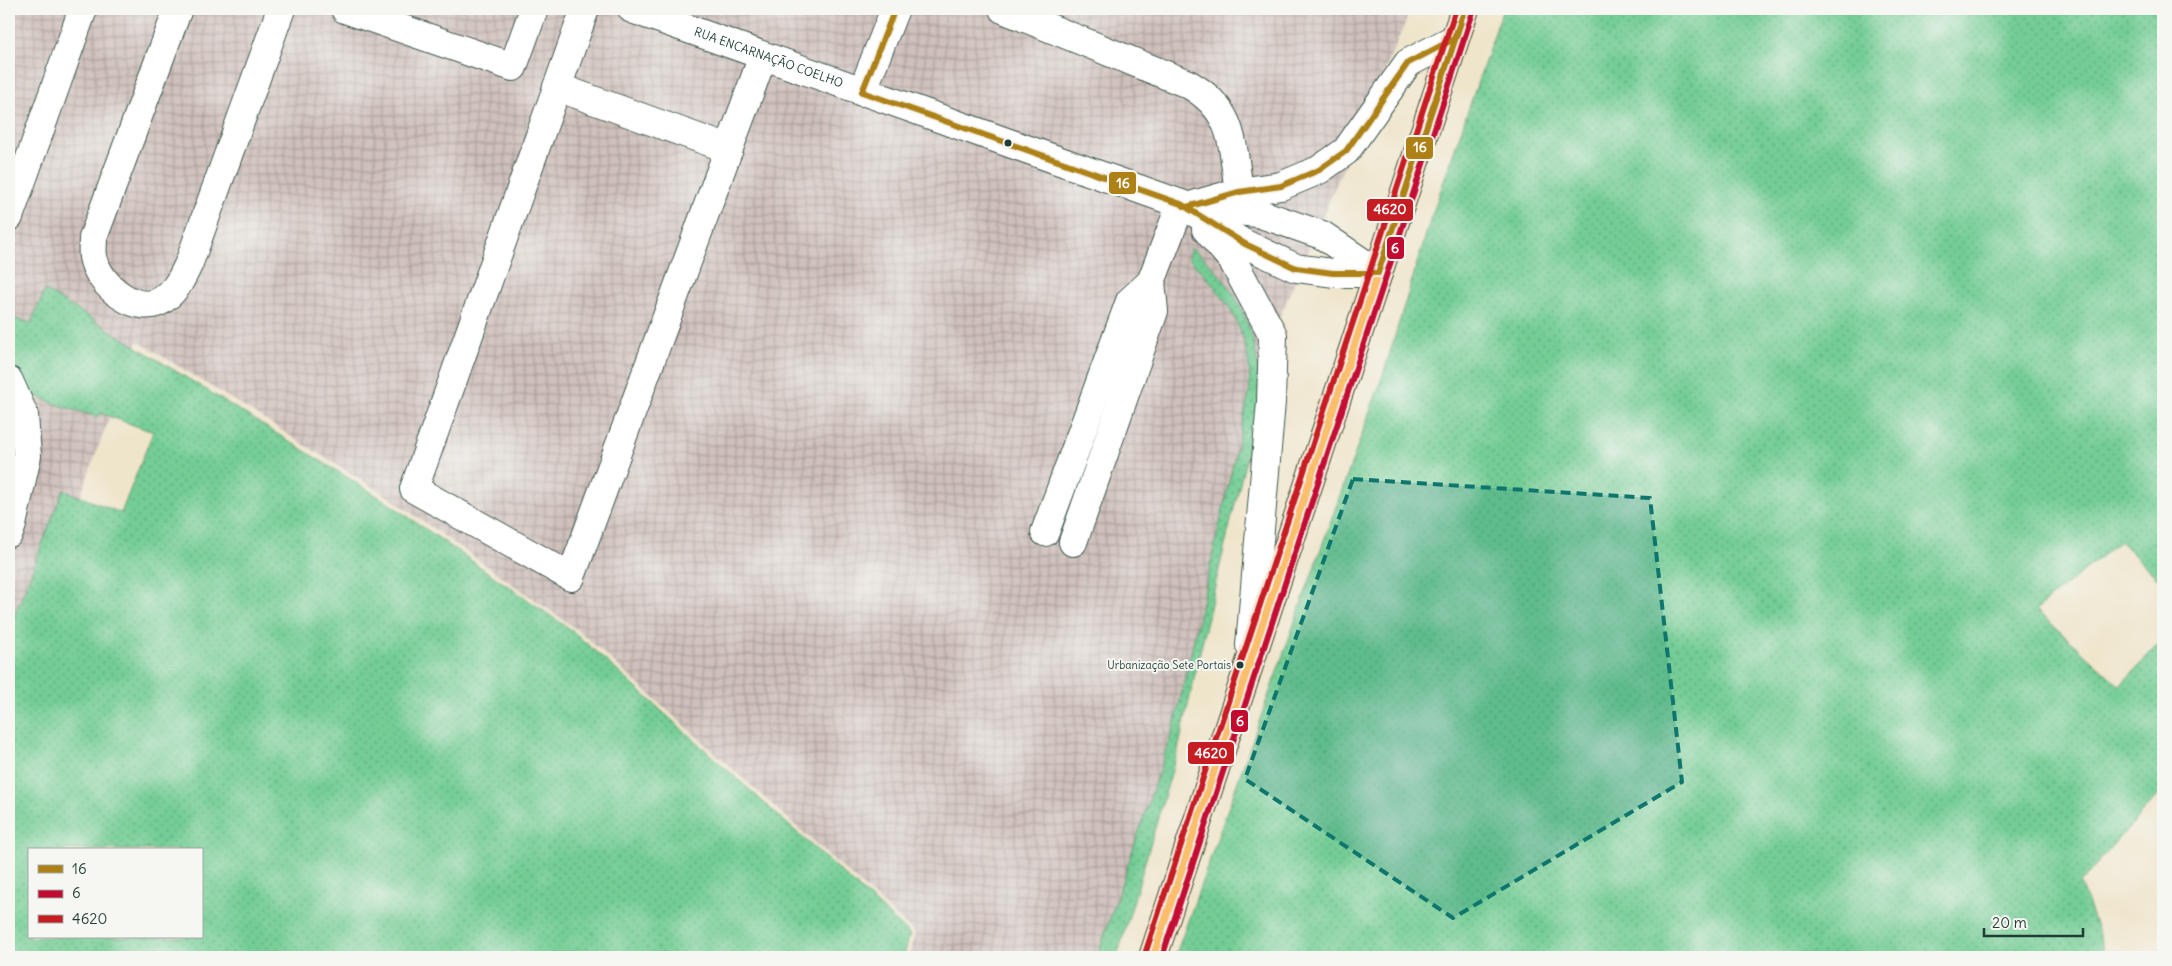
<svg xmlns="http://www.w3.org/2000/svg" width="2172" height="966" viewBox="0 0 2172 966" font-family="Delius,sans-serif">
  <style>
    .industrial { fill: url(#industrial-grid) }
    .grass { fill: url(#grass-dots); stroke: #498564; fill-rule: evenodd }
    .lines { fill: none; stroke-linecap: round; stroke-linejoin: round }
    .minor-casing { stroke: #3e564b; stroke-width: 30 }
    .major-casing { stroke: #3e564b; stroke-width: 30 }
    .minor { stroke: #fff; stroke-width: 28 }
    .major { stroke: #fabe6d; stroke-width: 28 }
    .bus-1-casing { stroke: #f6f6f2; stroke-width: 10 }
    .bus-2-casing { stroke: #f6f6f2; stroke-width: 10 }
    .bus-3-casing { stroke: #f6f6f2; stroke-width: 10 }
    .bus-1 { stroke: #ad8116; stroke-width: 6 }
    .bus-2 { stroke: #c30b30; stroke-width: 6 }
    .bus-3 { stroke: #c61d23; stroke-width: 6 }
    .marked { fill: #0f766e; fill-opacity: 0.2; stroke: #0f766e; stroke-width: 4; stroke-dasharray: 10 6; stroke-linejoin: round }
    .bus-dot { fill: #1f3d34; stroke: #f6f6f2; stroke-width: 2 }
    .labels { text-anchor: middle; stroke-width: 4; stroke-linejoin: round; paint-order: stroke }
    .bus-label { font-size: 11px; fill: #1f3d34; stroke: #f6f6f2; text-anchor: end }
    .street-label { font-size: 12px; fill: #1f3d34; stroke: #f6f6f2 }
    .line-badge { stroke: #f6f6f2; stroke-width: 2 }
    .badge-label { font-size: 14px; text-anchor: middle; font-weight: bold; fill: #fff }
  </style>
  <defs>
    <pattern id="industrial-grid" width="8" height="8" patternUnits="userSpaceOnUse" patternTransform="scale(1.25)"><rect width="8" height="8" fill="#cfc0bb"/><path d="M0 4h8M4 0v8" fill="none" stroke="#a79d99"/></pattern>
    <pattern id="grass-dots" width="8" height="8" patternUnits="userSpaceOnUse" patternTransform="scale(1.25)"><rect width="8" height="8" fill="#73cd94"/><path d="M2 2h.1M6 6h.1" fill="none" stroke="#5ea87a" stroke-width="1.8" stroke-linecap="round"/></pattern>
  </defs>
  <rect width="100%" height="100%" fill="#f6f6f2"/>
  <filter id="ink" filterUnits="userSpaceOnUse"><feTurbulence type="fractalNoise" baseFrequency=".02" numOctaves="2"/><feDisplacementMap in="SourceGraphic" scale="10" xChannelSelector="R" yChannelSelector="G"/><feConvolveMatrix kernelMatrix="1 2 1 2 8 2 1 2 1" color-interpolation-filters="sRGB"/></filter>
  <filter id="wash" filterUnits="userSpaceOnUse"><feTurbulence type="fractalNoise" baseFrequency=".0096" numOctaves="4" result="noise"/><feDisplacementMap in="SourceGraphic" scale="20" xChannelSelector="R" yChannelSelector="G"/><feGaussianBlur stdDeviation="1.12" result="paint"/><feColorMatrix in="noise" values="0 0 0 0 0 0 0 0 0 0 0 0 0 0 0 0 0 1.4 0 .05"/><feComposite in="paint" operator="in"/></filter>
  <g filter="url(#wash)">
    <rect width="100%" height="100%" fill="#efe5cb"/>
    <polygon class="industrial" points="9,9 1411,9 1252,382 1175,723 1097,957 909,957 915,933 579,631 390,498 138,341 9,687"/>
    <g class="grass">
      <polygon points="1503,9 2163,9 2163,584 2120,541 2036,610 2120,686 2163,639 2163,789 2080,883 2107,957 1175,957 1383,375 1430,221"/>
      <path d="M1190,248C1200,253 1210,264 1218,273C1251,312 1261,356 1259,406L1214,590L1178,750L1117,957H1097L1175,723L1249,393C1254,337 1227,295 1188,258Z"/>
      <path d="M45,290L384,500L574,632L910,934L904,957H9V630L63,490L121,513L153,432L100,413L97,417C68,407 23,400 9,367C6,359 9,327 9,317L31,323ZM29,850H201V937H29Z"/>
    </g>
  </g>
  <g filter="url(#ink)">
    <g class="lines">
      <defs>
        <g id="minor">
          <path d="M178,9L93,238C93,244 92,251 93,257C98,285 139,319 165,298C177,289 183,276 189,263L281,9"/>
          <polyline points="345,9 513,67 534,9"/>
          <polyline points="585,9 414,489 571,577 763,56"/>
          <path id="s1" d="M632,9L1181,204L1245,244L1296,268L1333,273H1378"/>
          <path d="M1003,9L1188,84C1235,110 1232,144 1239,192"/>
          <polyline points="557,87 729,149"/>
          <polyline points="862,92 895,9"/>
          <polyline points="1187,207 1239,192 1281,186 1319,170 1346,151 1408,63 1454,39"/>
          <polyline points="1203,208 1258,213 1322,235 1378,273"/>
          <polyline points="9,217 83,9"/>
          <polyline points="1206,229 1233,261 1273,335 1271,402 1250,645"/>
          <polyline points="9,381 24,415 27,456 12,525 9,533"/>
          <polyline points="1045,532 1130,301 1151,282"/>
          <polyline points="1073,542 1154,311 1151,282 1181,204"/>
        </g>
        <polyline id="major" points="1153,957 1465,9"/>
      </defs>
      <use href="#minor" class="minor-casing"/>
      <use href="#major" class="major-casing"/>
      <use href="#minor" class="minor"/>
      <use href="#major" class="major"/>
      <defs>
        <g id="bus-1">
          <polyline points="862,92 1181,204 1245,244 1296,268 1333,273 1378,273"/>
          <polyline points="862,92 895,9"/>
          <polyline points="1187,207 1239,192 1281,186 1319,170 1346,151 1408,63 1454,39 1465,9"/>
          <polyline points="1378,273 1461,22"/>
        </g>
        <polyline id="bus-2" points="1162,957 1473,12"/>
        <polyline id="bus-3" points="1145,954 1456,9"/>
      </defs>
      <use href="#bus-1" class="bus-1-casing"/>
      <use href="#bus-2" class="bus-2-casing"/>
      <use href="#bus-3" class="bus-3-casing"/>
      <use href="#bus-1" class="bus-1"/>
      <use href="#bus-2" class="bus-2"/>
      <use href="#bus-3" class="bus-3"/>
    </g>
  </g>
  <path class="marked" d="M1353,479L1650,498L1682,782L1453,918L1245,779Z"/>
  <g class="bus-dot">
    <circle cx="1008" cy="143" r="4.5"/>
    <circle cx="1240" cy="665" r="4.5"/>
  </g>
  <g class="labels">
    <g class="bus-label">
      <text x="1231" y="669">Urbanização Sete Portais</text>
    </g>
    <g class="street-label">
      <text dy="4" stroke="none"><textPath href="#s1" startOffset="145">RUA ENCARNAÇÃO COELHO</textPath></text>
    </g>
  </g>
  <g class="line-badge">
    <rect x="1405" y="136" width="29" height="24" rx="5" fill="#ad8116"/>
    <rect x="1108" y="171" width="29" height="24" rx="5" fill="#ad8116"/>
    <rect x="1366" y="198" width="48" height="24" rx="5" fill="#c61d23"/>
    <rect x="1386" y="236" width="19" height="24" rx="5" fill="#c30b30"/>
    <rect x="1230" y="709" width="19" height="24" rx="5" fill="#c30b30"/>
    <rect x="1187" y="741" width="48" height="24" rx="5" fill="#c61d23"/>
  </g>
  <g class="badge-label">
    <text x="1420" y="152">16</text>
    <text x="1123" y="188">16</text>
    <text x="1390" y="214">4620</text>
    <text x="1395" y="253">6</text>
    <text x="1240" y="726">6</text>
    <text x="1211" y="758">4620</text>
  </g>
  <rect width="2172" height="966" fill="none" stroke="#f6f6f2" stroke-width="30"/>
  <rect x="28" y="848" width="175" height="90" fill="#f6f6f2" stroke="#a0aca6"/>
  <rect x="38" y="865" width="25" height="8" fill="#ad8116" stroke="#a0aca6"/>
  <text x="72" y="874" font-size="15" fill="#1f3d34">16</text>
  <rect x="38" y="890" width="25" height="8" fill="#c30b30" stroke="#a0aca6"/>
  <text x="72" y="898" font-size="15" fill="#1f3d34">6</text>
  <rect x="38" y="915" width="25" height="8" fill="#c61d23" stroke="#a0aca6"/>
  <text x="72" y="924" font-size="15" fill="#1f3d34">4620</text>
  <path d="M1984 928v8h99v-8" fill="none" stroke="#1f3d34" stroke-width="2.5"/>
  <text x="1992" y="928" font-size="15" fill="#1f3d34" stroke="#f6f6f2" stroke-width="4" paint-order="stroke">20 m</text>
</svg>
